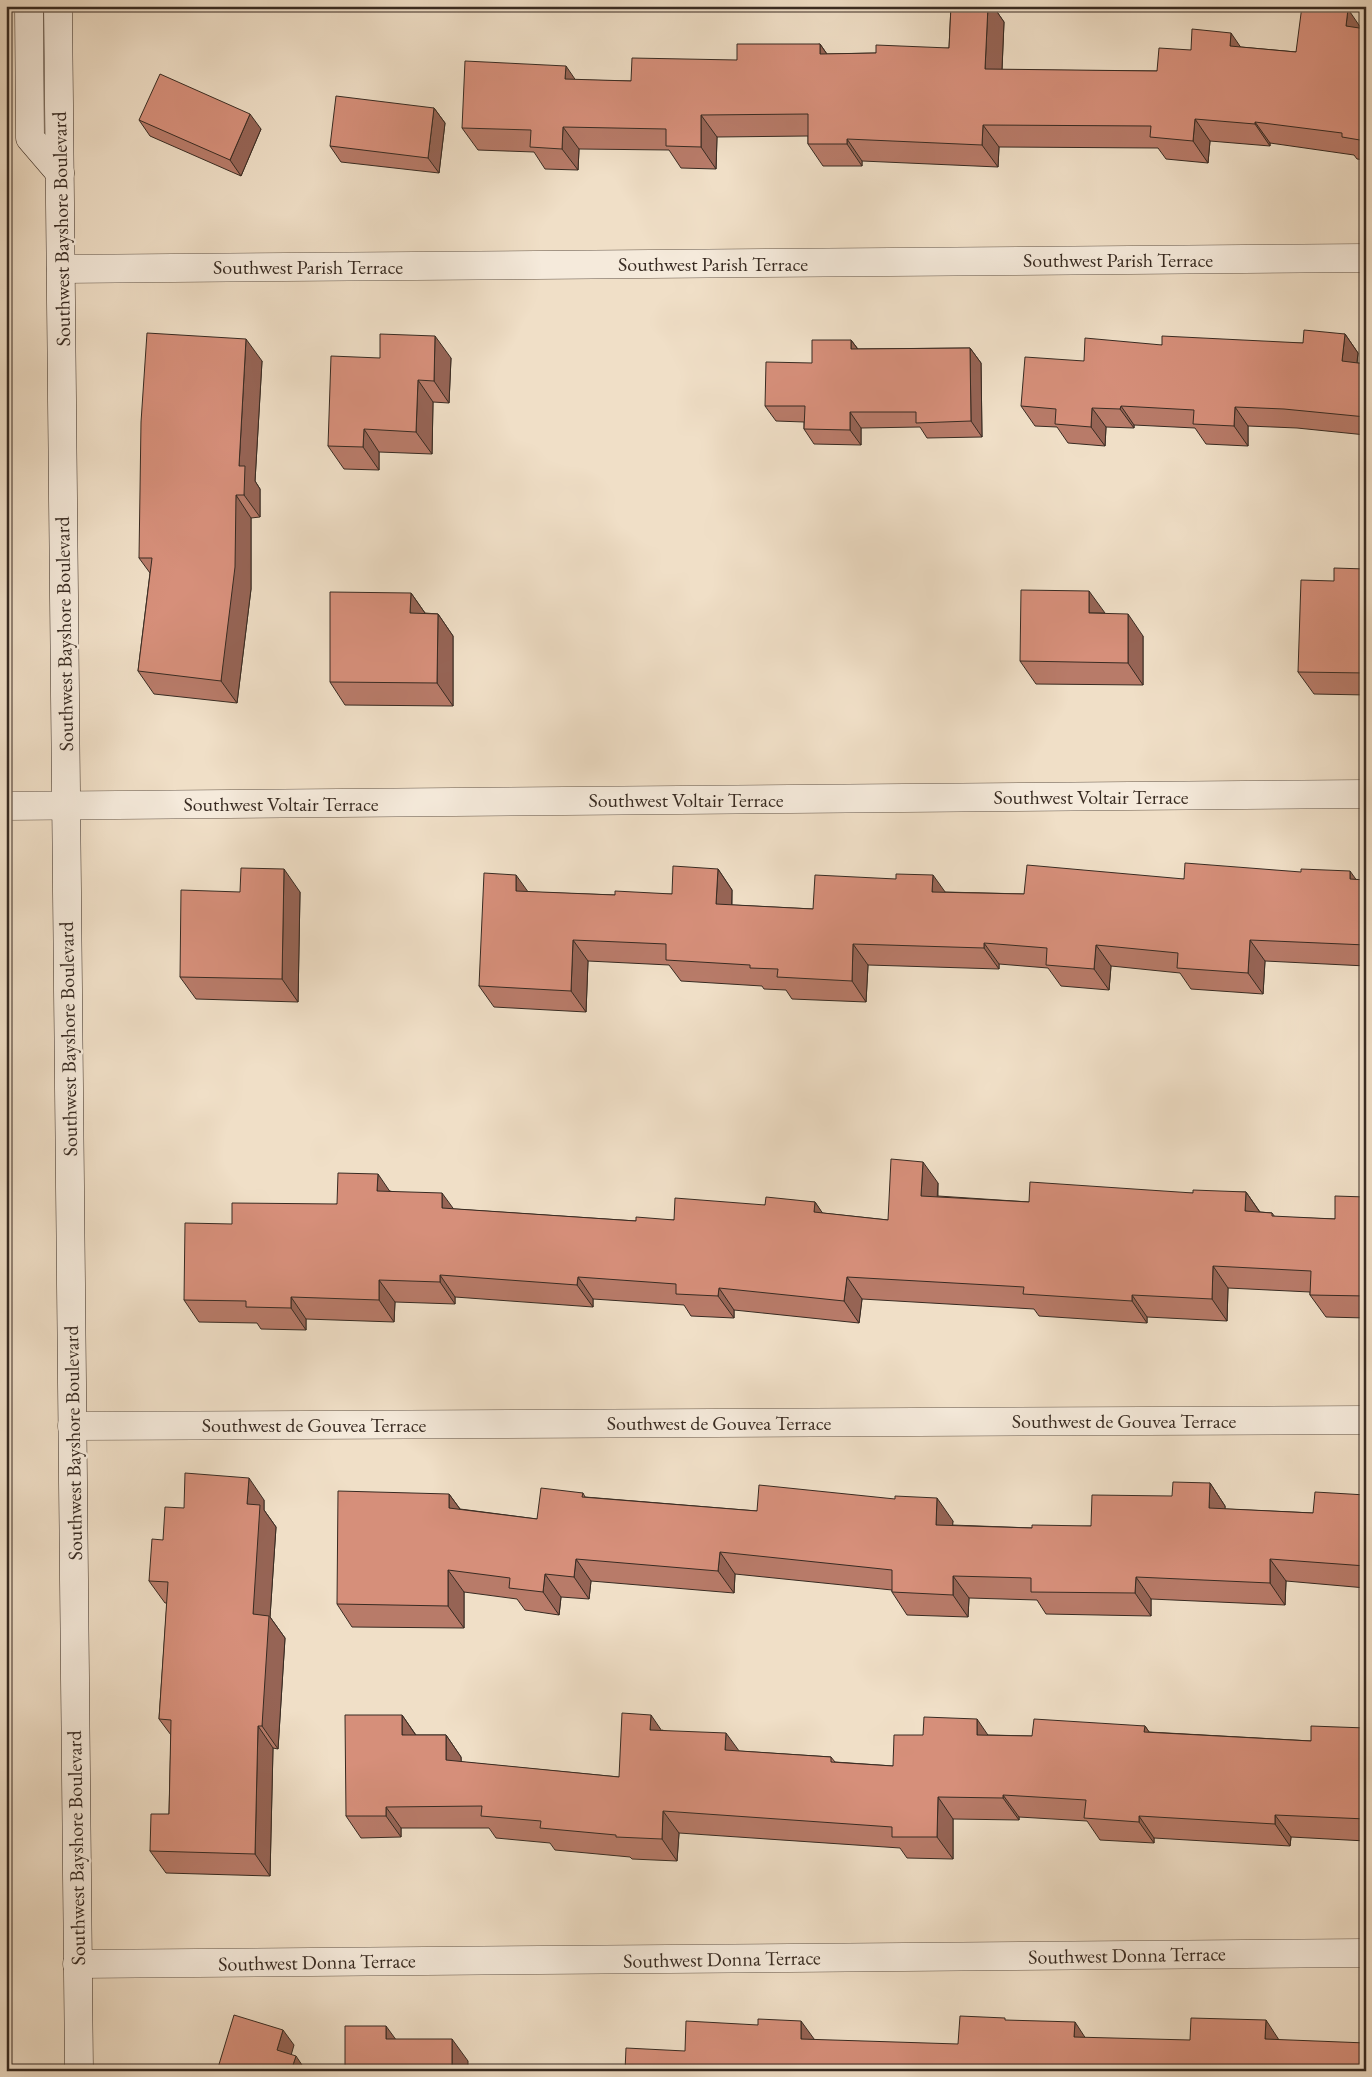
<svg xmlns="http://www.w3.org/2000/svg" width="1372" height="2077" viewBox="0 0 1372 2077" font-family="'EB Garamond',serif">
  <style>
    .lines { fill: none; stroke-linecap: round; stroke-linejoin: round }
    .minor-casing { stroke: #66584b; stroke-width: 29 }
    .secondary-casing { stroke: #382b22; stroke-width: 29 }
    .minor { stroke: #f5eadb; stroke-width: 28 }
    .secondary { stroke: #f5eadb; stroke-width: 28 }
    .wall { fill: #b87b69; stroke: #382b22 }
    .shaded-wall { fill: #966455; stroke: #382b22 }
    .building { fill: #d68f7a; stroke: #382b22 }
    .labels { text-anchor: middle; stroke-width: 5; stroke-linejoin: round; paint-order: stroke }
    .street-label { font-size: 20px; fill: #382b22; stroke: #f5eadb }
  </style>
  <rect width="100%" height="100%" fill="#f0dfc7"/>
  <filter id="stains"><feTurbulence type="fractalNoise" baseFrequency=".004" numOctaves="4"/><feColorMatrix values="0 0 0 0 .2 0 0 0 0 .09 0 0 0 0 .02 0 0 0 .5 -.17"/></filter>
  <radialGradient id="worn" r=".72"><stop offset=".6" stop-color="#630" stop-opacity="0"/><stop offset="1" stop-color="#630" stop-opacity=".3"/></radialGradient>
  <g class="lines">
    <defs>
      <g id="minor">
        <polyline points="61,269 1366,258"/>
        <polyline points="6,806 1366,794"/>
        <polyline points="72,1426 1366,1420"/>
        <polyline points="77,1964 1366,1953"/>
      </g>
      <g id="secondary">
        <polyline points="29,6 30,138 60,173"/>
        <polyline points="58,6 79,2071"/>
      </g>
    </defs>
    <use href="#minor" class="minor-casing"/>
    <use href="#secondary" class="secondary-casing"/>
    <use href="#minor" class="minor"/>
    <use href="#secondary" class="secondary"/>
  </g>
  <g class="wall">
    <polygon points="951,6 993,6 1004,22 1002,70 1157,71 1191,50 1240,47 1296,52 1361,28 1366,29 1366,160 1357,159 1354,155 1270,143 1270,146 1210,141 1208,163 1166,159 1158,148 999,147 998,167 862,161 862,166 823,166 808,144 808,136 717,137 716,169 681,168 669,150 579,149 578,170 545,169 534,152 478,150 462,128 575,80 631,81 820,44 827,54 876,53 949,48"/>
    <polygon points="434,108 445,123 439,173 341,162 330,146"/>
    <polygon points="139,120 261,129 241,176 150,136"/>
    <polygon points="1345,334 1358,353 1357,363 1366,364 1366,435 1297,428 1248,426 1248,446 1206,444 1195,428 1134,425 1134,428 1106,427 1105,446 1068,443 1057,427 1035,426 1021,406 1084,361 1162,345 1303,343"/>
    <polygon points="851,340 858,349 970,348 981,363 982,437 927,438 920,427 861,428 861,445 814,444 804,429 804,422 776,421 765,406 812,363"/>
    <polygon points="380,358 451,358 449,403 433,402 432,454 379,452 379,470 344,469 328,446"/>
    <polygon points="262,361 255,481 260,489 260,517 251,518 251,589 237,703 154,694 138,671 150,573 139,558"/>
    <polygon points="1366,569 1366,695 1314,694 1298,672 1334,581"/>
    <polygon points="411,593 425,613 438,614 453,636 453,706 345,705 330,682"/>
    <polygon points="1143,636 1143,685 1036,684 1020,661"/>
    <polygon points="718,869 732,890 732,905 813,909 945,892 1024,894 1184,879 1366,880 1366,966 1265,961 1263,994 1191,989 1180,973 1111,966 1109,990 1061,986 1048,968 999,964 999,969 868,965 866,1002 792,999 786,990 764,989 762,986 681,981 669,965 588,961 586,1012 494,1007 479,986 528,892 615,895 672,894"/>
    <polygon points="240,892 300,892 298,1002 196,999 180,977"/>
    <polygon points="938,1183 938,1196 1029,1202 1193,1193 1246,1192 1260,1212 1272,1213 1275,1217 1335,1219 1366,1197 1366,1318 1326,1317 1310,1295 1310,1292 1228,1288 1227,1321 1147,1317 1147,1323 1039,1316 1034,1309 862,1299 859,1323 734,1310 734,1318 691,1316 684,1305 593,1299 593,1307 455,1297 455,1304 395,1302 394,1322 306,1319 306,1330 261,1329 257,1323 199,1322 184,1300 232,1224 337,1204 390,1191 454,1209 636,1221 674,1220 765,1205 815,1202 822,1213 888,1220"/>
    <polygon points="1210,1483 1225,1506 1225,1509 1313,1513 1366,1495 1366,1588 1286,1581 1285,1605 1151,1599 1151,1616 1046,1614 1037,1600 969,1598 968,1617 907,1615 892,1592 892,1590 735,1574 734,1593 591,1581 589,1599 561,1597 559,1615 525,1610 517,1599 464,1592 464,1628 352,1627 337,1604 449,1494 460,1509 537,1519 583,1493 585,1497 757,1511 953,1521 952,1525 1032,1528 1091,1526"/>
    <polygon points="264,1500 264,1510 276,1527 270,1617 285,1638 278,1749 273,1748 270,1876 166,1873 150,1851 169,1814 171,1735 159,1719 167,1603 165,1603 149,1581 163,1540 184,1508"/>
    <polygon points="402,1715 416,1735 446,1735 461,1757 461,1762 619,1777 662,1730 738,1751 831,1757 835,1762 893,1766 923,1735 988,1735 1032,1736 1145,1726 1149,1732 1311,1741 1366,1728 1366,1841 1291,1837 1290,1846 1154,1838 1154,1843 1100,1840 1087,1821 1019,1817 1019,1820 953,1819 953,1859 907,1858 900,1848 679,1833 677,1861 632,1859 630,1857 555,1850 550,1843 496,1838 489,1828 401,1828 401,1837 361,1838 346,1816"/>
  </g>
  <g class="shaded-wall">
    <polygon points="988,6 993,6 1004,22 1001,91 985,69"/>
    <polygon points="1348,9 1363,31 1346,26"/>
    <polygon points="1231,33 1246,55 1230,46"/>
    <polygon points="820,44 835,66 820,54"/>
    <polygon points="566,66 581,88 565,79"/>
    <polygon points="434,108 445,123 439,173 428,158"/>
    <polygon points="250,114 261,129 241,176 230,160"/>
    <polygon points="701,115 717,137 716,169 701,147"/>
    <polygon points="1195,119 1210,141 1208,163 1193,141"/>
    <polygon points="1255,122 1270,143 1270,146 1255,124"/>
    <polygon points="983,125 999,147 998,167 982,145"/>
    <polygon points="563,127 579,149 578,170 562,149"/>
    <polygon points="847,139 862,161 862,166 847,144"/>
    <polygon points="1345,334 1358,353 1355,380 1342,361"/>
    <polygon points="435,336 451,358 449,403 434,381"/>
    <polygon points="246,339 262,361 255,481 260,489 260,517 244,495 239,466"/>
    <polygon points="851,340 862,355 851,349"/>
    <polygon points="970,348 981,363 982,437 971,421"/>
    <polygon points="418,380 433,402 432,454 416,432"/>
    <polygon points="1121,406 1134,425 1134,428 1120,409"/>
    <polygon points="1235,407 1248,426 1248,446 1234,426"/>
    <polygon points="1092,408 1106,427 1105,446 1091,427"/>
    <polygon points="850,412 861,428 861,445 850,430"/>
    <polygon points="364,429 379,452 379,470 363,447"/>
    <polygon points="236,495 251,518 251,589 237,703 221,681"/>
    <polygon points="1089,591 1105,613 1089,613"/>
    <polygon points="411,593 427,616 410,613"/>
    <polygon points="438,614 453,636 453,706 437,683"/>
    <polygon points="1128,614 1143,636 1143,685 1128,663"/>
    <polygon points="284,869 300,892 298,1002 282,979"/>
    <polygon points="718,869 732,890 731,925 716,904"/>
    <polygon points="1350,871 1365,892 1350,879"/>
    <polygon points="516,875 531,896 516,891"/>
    <polygon points="933,875 948,896 932,892"/>
    <polygon points="573,940 588,961 586,1012 571,991"/>
    <polygon points="1250,940 1265,961 1263,994 1248,973"/>
    <polygon points="984,943 999,964 999,969 984,948"/>
    <polygon points="853,944 868,965 866,1002 852,981"/>
    <polygon points="1096,945 1111,966 1109,990 1094,969"/>
    <polygon points="923,1162 938,1183 936,1218 921,1196"/>
    <polygon points="378,1174 393,1196 377,1191"/>
    <polygon points="1246,1192 1261,1214 1245,1211"/>
    <polygon points="442,1193 458,1215 442,1208"/>
    <polygon points="815,1202 830,1224 814,1212"/>
    <polygon points="1213,1266 1228,1288 1227,1321 1212,1299"/>
    <polygon points="440,1275 455,1297 455,1304 440,1282"/>
    <polygon points="578,1277 593,1299 593,1307 577,1285"/>
    <polygon points="847,1277 862,1299 859,1323 844,1301"/>
    <polygon points="379,1280 395,1302 394,1322 379,1300"/>
    <polygon points="719,1288 734,1310 734,1318 718,1296"/>
    <polygon points="1132,1295 1147,1317 1147,1323 1132,1301"/>
    <polygon points="291,1297 306,1319 306,1330 291,1308"/>
    <polygon points="249,1478 264,1500 264,1510 276,1527 270,1617 285,1638 278,1749 262,1726 253,1614 247,1504"/>
    <polygon points="1210,1483 1225,1506 1225,1530 1209,1508"/>
    <polygon points="449,1494 465,1516 449,1508"/>
    <polygon points="937,1498 953,1521 951,1547 936,1525"/>
    <polygon points="720,1552 735,1574 734,1593 718,1571"/>
    <polygon points="576,1559 591,1581 589,1599 574,1577"/>
    <polygon points="1270,1559 1286,1581 1285,1605 1270,1583"/>
    <polygon points="448,1570 464,1592 464,1628 448,1606"/>
    <polygon points="545,1574 561,1597 559,1615 543,1592"/>
    <polygon points="953,1576 969,1598 968,1617 953,1595"/>
    <polygon points="1136,1577 1151,1599 1151,1616 1135,1593"/>
    <polygon points="402,1715 417,1737 402,1735"/>
    <polygon points="651,1715 666,1737 650,1730"/>
    <polygon points="977,1719 992,1741 977,1735"/>
    <polygon points="258,1726 273,1748 270,1876 255,1854"/>
    <polygon points="1145,1726 1160,1748 1144,1732"/>
    <polygon points="726,1733 742,1755 725,1750"/>
    <polygon points="446,1735 461,1757 462,1782 446,1760"/>
    <polygon points="1003,1795 1019,1817 1019,1820 1003,1798"/>
    <polygon points="938,1797 953,1819 953,1859 937,1837"/>
    <polygon points="386,1807 401,1828 401,1837 386,1816"/>
    <polygon points="663,1811 679,1833 677,1861 662,1839"/>
    <polygon points="1275,1815 1291,1837 1290,1846 1275,1824"/>
    <polygon points="1139,1816 1154,1838 1154,1843 1139,1822"/>
    <polygon points="1266,2020 1281,2043 1265,2039"/>
    <polygon points="801,2021 817,2043 801,2039"/>
    <polygon points="1075,2022 1090,2045 1074,2037"/>
    <polygon points="386,2026 402,2048 386,2039"/>
    <polygon points="283,2030 294,2045 288,2066 277,2050"/>
    <polygon points="452,2039 468,2061 468,2071 452,2071"/>
    <polygon points="296,2056 306,2071 291,2071"/>
  </g>
  <g class="building">
    <polygon points="951,6 988,6 985,69 1157,71 1159,48 1191,50 1192,29 1231,33 1230,46 1296,52 1302,6 1326,6 1348,9 1346,26 1366,29 1366,141 1342,137 1342,133 1255,122 1255,124 1195,119 1193,141 1150,137 1151,126 983,125 982,145 847,139 847,144 808,144 808,114 701,115 701,147 666,146 666,129 563,127 562,149 530,147 531,130 462,128 465,61 566,66 565,79 631,81 632,58 737,60 737,44 820,44 820,54 876,53 876,45 949,48"/>
    <polygon points="160,74 250,114 230,160 139,120"/>
    <polygon points="336,96 434,108 428,158 330,146"/>
    <polygon points="1304,330 1345,334 1342,361 1366,364 1366,417 1284,409 1235,407 1234,426 1193,424 1194,410 1121,406 1120,409 1092,408 1091,427 1055,424 1056,409 1021,406 1025,357 1084,361 1085,338 1162,345 1162,336 1303,343"/>
    <polygon points="147,333 246,339 239,466 245,466 244,495 236,495 235,567 221,681 138,671 152,558 139,558 141,422"/>
    <polygon points="380,334 435,336 434,381 418,380 416,432 364,429 363,447 328,446 331,356 380,358"/>
    <polygon points="812,340 851,340 851,349 970,348 971,421 916,423 916,412 850,412 850,430 804,429 805,406 765,406 766,362 812,363"/>
    <polygon points="1334,568 1366,569 1366,673 1298,672 1301,580 1334,581"/>
    <polygon points="1021,590 1089,591 1089,613 1128,614 1128,663 1020,661"/>
    <polygon points="330,592 411,593 410,613 438,614 437,683 330,682"/>
    <polygon points="1185,863 1301,872 1301,869 1350,871 1350,879 1366,880 1366,945 1250,940 1248,973 1177,968 1178,953 1096,945 1094,969 1046,965 1047,948 984,943 984,948 853,944 852,981 777,977 778,969 750,968 750,965 666,960 666,944 573,940 571,991 479,986 484,873 516,875 516,891 615,895 615,891 672,894 673,866 718,869 716,904 813,909 815,875 896,879 896,874 933,875 932,892 1024,894 1027,865 1184,879"/>
    <polygon points="241,868 284,869 282,979 180,977 181,890 240,892"/>
    <polygon points="891,1159 923,1162 921,1196 1029,1202 1030,1182 1193,1193 1193,1190 1246,1192 1245,1211 1272,1213 1272,1216 1335,1219 1335,1196 1366,1197 1366,1296 1310,1295 1311,1271 1213,1266 1212,1299 1132,1295 1132,1301 1023,1294 1024,1287 847,1277 844,1301 719,1288 718,1296 676,1294 676,1284 578,1277 577,1285 440,1275 440,1282 379,1280 379,1300 291,1297 291,1308 246,1307 246,1301 184,1300 185,1223 232,1224 232,1203 337,1204 338,1173 378,1174 377,1191 442,1193 442,1208 636,1221 636,1217 674,1220 675,1198 765,1205 766,1197 815,1202 814,1212 888,1220"/>
    <polygon points="185,1473 249,1478 247,1504 260,1505 253,1614 269,1616 262,1726 258,1726 255,1854 150,1851 151,1814 169,1814 171,1720 159,1719 168,1582 149,1581 152,1539 163,1540 165,1507 184,1508"/>
    <polygon points="1173,1482 1210,1483 1209,1508 1313,1513 1315,1492 1366,1495 1366,1566 1270,1559 1270,1583 1136,1577 1135,1593 1031,1592 1031,1578 953,1576 953,1595 892,1592 892,1570 720,1552 718,1571 576,1559 574,1577 545,1574 543,1592 509,1588 510,1578 448,1570 448,1606 337,1604 338,1491 449,1494 449,1508 537,1519 541,1488 583,1493 582,1497 757,1511 759,1485 895,1499 895,1496 937,1498 936,1525 1032,1528 1032,1525 1091,1526 1092,1495 1172,1496"/>
    <polygon points="622,1713 651,1715 650,1730 726,1733 725,1750 831,1757 831,1762 893,1766 894,1735 923,1735 924,1717 977,1719 977,1735 1032,1736 1034,1719 1145,1726 1144,1732 1311,1741 1311,1726 1366,1728 1366,1819 1275,1815 1275,1824 1139,1816 1139,1822 1084,1818 1086,1800 1003,1795 1003,1798 938,1797 937,1837 892,1837 892,1827 663,1811 662,1839 616,1837 616,1835 540,1828 541,1821 481,1816 482,1806 386,1807 386,1816 346,1816 345,1715 402,1715 402,1735 446,1735 446,1760 619,1777"/>
    <polygon points="234,2015 283,2030 277,2050 296,2056 291,2071 217,2071"/>
    <polygon points="960,2016 1005,2018 1005,2020 1075,2022 1074,2037 1190,2040 1191,2018 1266,2020 1265,2039 1366,2043 1366,2071 625,2071 626,2048 685,2051 686,2021 758,2025 758,2019 801,2021 801,2039 958,2044"/>
    <polygon points="345,2026 386,2026 386,2039 452,2039 452,2071 345,2071"/>
  </g>
  <g class="labels">
    <g class="street-label">
      <text transform="translate(61 229) rotate(-91)" y="7">Southwest Bayshore Boulevard</text>
      <text x="1118" y="267">Southwest Parish Terrace</text>
      <text x="713" y="271">Southwest Parish Terrace</text>
      <text x="308" y="274">Southwest Parish Terrace</text>
      <text transform="translate(64 634) rotate(-91)" y="7">Southwest Bayshore Boulevard</text>
      <text x="1091" y="804">Southwest Voltair Terrace</text>
      <text x="686" y="807">Southwest Voltair Terrace</text>
      <text x="281" y="811">Southwest Voltair Terrace</text>
      <text transform="translate(68 1039) rotate(-91)" y="7">Southwest Bayshore Boulevard</text>
      <text x="1124" y="1428">Southwest de Gouvea Terrace</text>
      <text x="719" y="1430">Southwest de Gouvea Terrace</text>
      <text x="314" y="1432">Southwest de Gouvea Terrace</text>
      <text transform="translate(73 1443) rotate(-91)" y="7">Southwest Bayshore Boulevard</text>
      <text transform="translate(76 1848) rotate(-91)" y="7">Southwest Bayshore Boulevard</text>
      <text transform="translate(1127 1955) rotate(-1)" y="7">Southwest Donna Terrace</text>
      <text transform="translate(722 1959) rotate(-1)" y="7">Southwest Donna Terrace</text>
      <text transform="translate(317 1962) rotate(-1)" y="7">Southwest Donna Terrace</text>
    </g>
  </g>
  <rect width="1372" height="2077" fill="none" stroke="#f0dfc7" stroke-width="25"/>
  <rect x="8" y="8" width="1357" height="2062" fill="none" stroke="#382b22" stroke-width="2.5"/>
  <rect x="12" y="12" width="1347" height="2052" fill="none" stroke="#382b22"/>
  <rect width="100%" height="100%" filter="url(#stains)"/>
  <rect width="100%" height="100%" fill="url(#worn)"/>
</svg>
